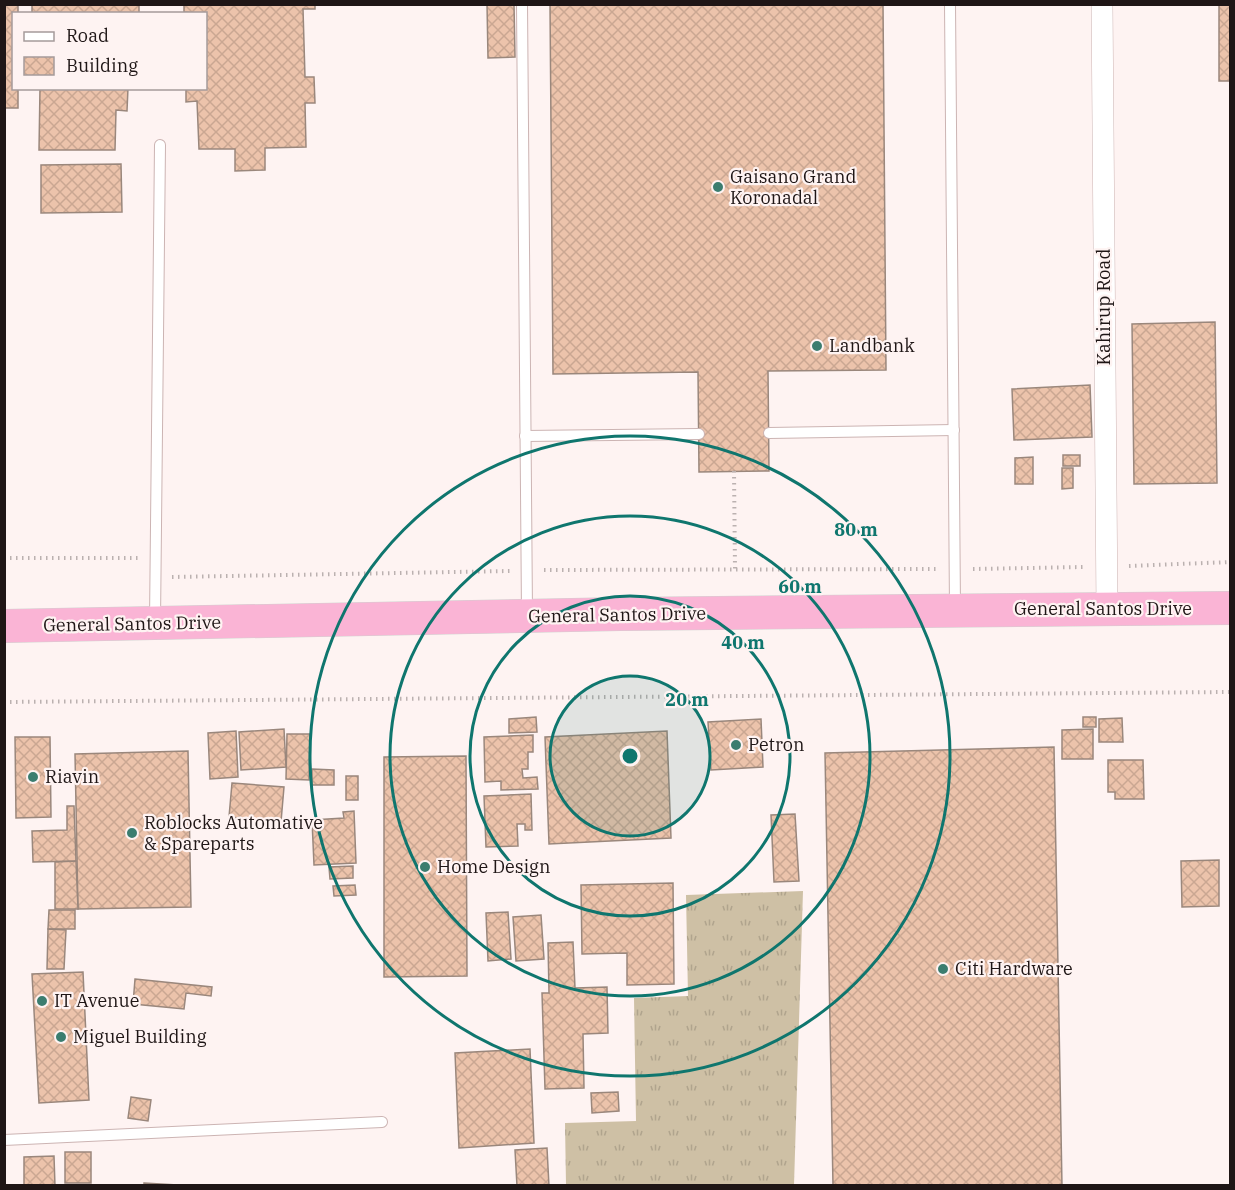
<svg xmlns="http://www.w3.org/2000/svg" width="1235" height="1190" viewBox="0 0 1235 1190" font-family="'IBM Plex Serif',serif">
  <style>
    .grass { fill: url(#grass-tufts) }
    .building { fill: url(#building-cross-hatch); stroke: #9a877c; stroke-width: 1.5 }
    .lines { fill: none; stroke-linecap: round; stroke-linejoin: round }
    .lane-casing { stroke: #ccb4b3; stroke-width: 12 }
    .street-casing { stroke: #ccb4b3; stroke-width: 22 }
    .highway-casing { stroke: #d2d0d0; stroke-width: 34 }
    .path { stroke: #bbb1b0; stroke-width: 4; stroke-dasharray: 1.5 4.5; stroke-linecap: butt }
    .lane { stroke: #fff; stroke-width: 10 }
    .street { stroke: #fff; stroke-width: 21 }
    .highway { stroke: #fab4d5; stroke-width: 33 }
    .ring { fill: none; stroke: #0f766e; stroke-width: 3 }
    .poi-dot { fill: #3b7d6f; stroke: #fef3f2; stroke-width: 2 }
    .labels { text-anchor: middle; stroke-width: 4.5; stroke-linejoin: round; paint-order: stroke }
    .poi-label { font-size: 18px; fill: #1f1616; stroke: #fef3f2; text-anchor: start }
    .street-label { font-size: 18px; fill: #1f1616; stroke: #fef3f2 }
    .centre { fill: #0f766e; stroke: #fef3f2; stroke-width: 3 }
    .ring-label { font-size: 18px; text-anchor: middle; font-weight: bold; fill: #0f766e; stroke: #fef3f2; stroke-width: 4.5; stroke-linejoin: round; paint-order: stroke }
  </style>
  <defs>
    <pattern id="grass-tufts" width="24" height="20" patternUnits="userSpaceOnUse" patternTransform="scale(1.5)"><rect width="24" height="20" fill="#cec0a5"/><path d="M3 7l-1-3M5 7V3M7 7l1-3M15 17l-1-3M17 17v-4M19 17l1-3" fill="none" stroke="#b0a48d"/></pattern>
    <pattern id="building-cross-hatch" width="8" height="8" patternUnits="userSpaceOnUse" patternTransform="scale(1.5)"><rect width="8" height="8" fill="#ecc3ab"/><path d="M0 0l8 8M0 8l8-8" fill="none" stroke="#caa792"/></pattern>
  </defs>
  <rect width="100%" height="100%" fill="#fef3f2"/>
  <polygon class="grass" points="803,891 794,1185 566,1185 565,1123 636,1121 634,998 688,996 686,895"/>
  <g class="building">
    <polygon points="4,4 18,4 18,14 14,14 14,88 18,88 18,108 4,108"/>
    <polygon points="32,4 139,4 139,14 32,13"/>
    <polygon points="184,4 315,4 315,9 303,9 305,77 314,77 315,103 305,103 306,147 265,148 265,170 235,171 235,149 199,149 197,101 186,102 186,88 206,88 206,14 184,12"/>
    <polygon points="487,4 514,4 515,57 488,58"/>
    <polygon points="550,4 883,4 886,370 768,371 769,471 699,472 698,372 553,374"/>
    <rect x="1219" y="4" width="11" height="77"/>
    <polygon points="40,88 128,88 127,111 116,110 115,150 39,150"/>
    <polygon points="121,164 122,212 41,213 41,165"/>
    <polygon points="1215,322 1217,483 1134,484 1132,324"/>
    <polygon points="1090,385 1092,437 1014,440 1012,389"/>
    <rect x="1063" y="455" width="17" height="11"/>
    <polygon points="1033,457 1033,484 1015,484 1015,458"/>
    <polygon points="1062,468 1073,468 1073,488 1062,489"/>
    <polygon points="536,717 537,732 509,733 509,719"/>
    <rect x="1083" y="717" width="13" height="10"/>
    <polygon points="1122,718 1123,742 1099,742 1099,719"/>
    <polygon points="761,719 763,767 711,770 708,722"/>
    <polygon points="284,729 286,767 241,770 239,732"/>
    <polygon points="1093,729 1093,759 1062,759 1062,730"/>
    <polygon points="236,731 238,777 210,779 208,733"/>
    <polygon points="667,731 671,838 549,844 545,737"/>
    <polygon points="287,734 310,734 309,780 286,779"/>
    <polygon points="533,735 533,752 528,752 528,769 522,769 523,778 537,777 538,789 501,790 501,781 485,782 484,737"/>
    <polygon points="15,737 50,737 51,817 16,818"/>
    <polygon points="1054,747 1062,1186 833,1186 825,753"/>
    <polygon points="188,751 191,907 78,909 75,754"/>
    <polygon points="466,756 467,976 384,977 384,757"/>
    <polygon points="1108,760 1143,760 1144,799 1115,799 1115,792 1108,792"/>
    <polygon points="312,769 334,770 334,785 312,785"/>
    <rect x="346" y="776" width="12" height="24"/>
    <polygon points="232,783 284,787 281,822 229,817"/>
    <polygon points="531,794 532,830 525,830 525,824 517,824 518,846 486,847 484,796"/>
    <polygon points="67,806 74,806 76,861 33,862 32,831 67,830"/>
    <polygon points="354,811 356,863 314,865 312,820 344,818 343,812"/>
    <polygon points="795,814 799,881 774,882 771,815"/>
    <polygon points="1219,860 1219,906 1182,907 1181,861"/>
    <polygon points="76,861 78,909 55,909 55,862"/>
    <polygon points="353,866 353,878 330,879 329,867"/>
    <polygon points="673,883 674,984 627,985 627,953 582,954 581,885"/>
    <polygon points="355,885 356,895 334,896 333,886"/>
    <polygon points="49,910 75,910 75,929 48,929"/>
    <polygon points="508,912 511,959 488,961 486,913"/>
    <polygon points="541,915 544,959 516,961 513,917"/>
    <polygon points="48,929 66,930 64,969 47,969"/>
    <polygon points="573,942 575,988 607,987 608,1033 583,1034 584,1088 545,1089 542,993 549,993 548,943"/>
    <polygon points="83,972 89,1100 39,1103 32,974"/>
    <polygon points="135,979 212,987 211,996 186,993 184,1009 133,1004"/>
    <polygon points="530,1049 534,1143 459,1148 455,1053"/>
    <polygon points="618,1092 619,1111 592,1113 591,1093"/>
    <polygon points="131,1097 151,1100 148,1121 128,1118"/>
    <polygon points="547,1148 549,1186 517,1186 515,1150"/>
    <rect x="65" y="1152" width="26" height="31"/>
    <polygon points="54,1156 55,1186 24,1186 24,1157"/>
    <polygon points="144,1183 177,1185 177,1186 144,1186"/>
  </g>
  <g class="lines">
    <defs>
      <g id="lane">
        <polyline points="522,4 527,613"/>
        <polyline points="950,4 955,607"/>
        <polyline points="769,433 954,430"/>
        <polyline points="525,436 699,434"/>
        <polyline points="155,621 160,145"/>
        <polyline points="4,1140 382,1122"/>
      </g>
      <polyline id="street" points="1102,4 1107,609"/>
      <polyline id="highway" points="4,626 621,614 1230,608"/>
    </defs>
    <use href="#lane" class="lane-casing"/>
    <use href="#street" class="street-casing"/>
    <use href="#highway" class="highway-casing"/>
    <g class="path">
      <polyline points="734,471 735,569"/>
      <polyline points="4,558 139,558"/>
      <polyline points="1129,566 1230,562"/>
      <polyline points="973,569 1083,567"/>
      <polyline points="544,570 936,569"/>
      <polyline points="172,577 510,571"/>
      <polyline points="4,702 1230,692"/>
    </g>
    <use href="#lane" class="lane"/>
    <use href="#street" class="street"/>
    <use href="#highway" class="highway"/>
  </g>
  <circle cx="630" cy="756" r="80" fill="#0f766e" fill-opacity=".12"/>
  <g class="ring">
    <circle cx="630" cy="756" r="80"/>
    <circle cx="630" cy="756" r="160"/>
    <circle cx="630" cy="756" r="240"/>
    <circle cx="630" cy="756" r="320"/>
  </g>
  <g class="poi-dot">
    <circle cx="718" cy="187" r="6"/>
    <circle cx="817" cy="346" r="6"/>
    <circle cx="736" cy="745" r="6"/>
    <circle cx="33" cy="777" r="6"/>
    <circle cx="132" cy="833" r="6"/>
    <circle cx="425" cy="867" r="6"/>
    <circle cx="943" cy="969" r="6"/>
    <circle cx="42" cy="1001" r="6"/>
    <circle cx="61" cy="1037" r="6"/>
  </g>
  <g class="labels">
    <g class="poi-label">
      <text x="730" y="183">Gaisano Grand<tspan x="730" dy="21">Koronadal</tspan></text>
      <text x="829" y="352">Landbank</text>
      <text x="748" y="751">Petron</text>
      <text x="45" y="783">Riavin</text>
      <text x="144" y="829">Roblocks Automative<tspan x="144" dy="21">&amp; Spareparts</tspan></text>
      <text x="437" y="873">Home Design</text>
      <text x="955" y="975">Citi Hardware</text>
      <text x="54" y="1007">IT Avenue</text>
      <text x="73" y="1043">Miguel Building</text>
    </g>
    <g class="street-label">
      <text transform="translate(1104 307) rotate(-90)" y="6">Kahirup Road</text>
      <text x="1103" y="615">General Santos Drive</text>
      <text transform="translate(617 615) rotate(-1)" y="6">General Santos Drive</text>
      <text transform="translate(132 624) rotate(-1)" y="6">General Santos Drive</text>
    </g>
  </g>
  <circle cx="630" cy="756" r="9" class="centre"/>
  <g class="ring-label">
    <text x="856" y="536">80 m</text>
    <text x="800" y="593">60 m</text>
    <text x="743" y="649">40 m</text>
    <text x="687" y="706">20 m</text>
  </g>
  <rect width="1235" height="1190" fill="none" stroke="#1f1616" stroke-width="12"/>
  <rect x="12" y="12" width="195" height="78" fill="#fef3f2" stroke="#a59b9a" stroke-width="1.5"/>
  <rect x="24" y="32" width="30" height="9" fill="#ffffff" stroke="#a59b9a" stroke-width="1.5"/>
  <text x="66" y="42" font-size="18" fill="#1f1616">Road</text>
  <rect x="24" y="57" width="30" height="18" fill="url(#building-cross-hatch)" stroke="#a59b9a" stroke-width="1.5"/>
  <text x="66" y="72" font-size="18" fill="#1f1616">Building</text>
</svg>
